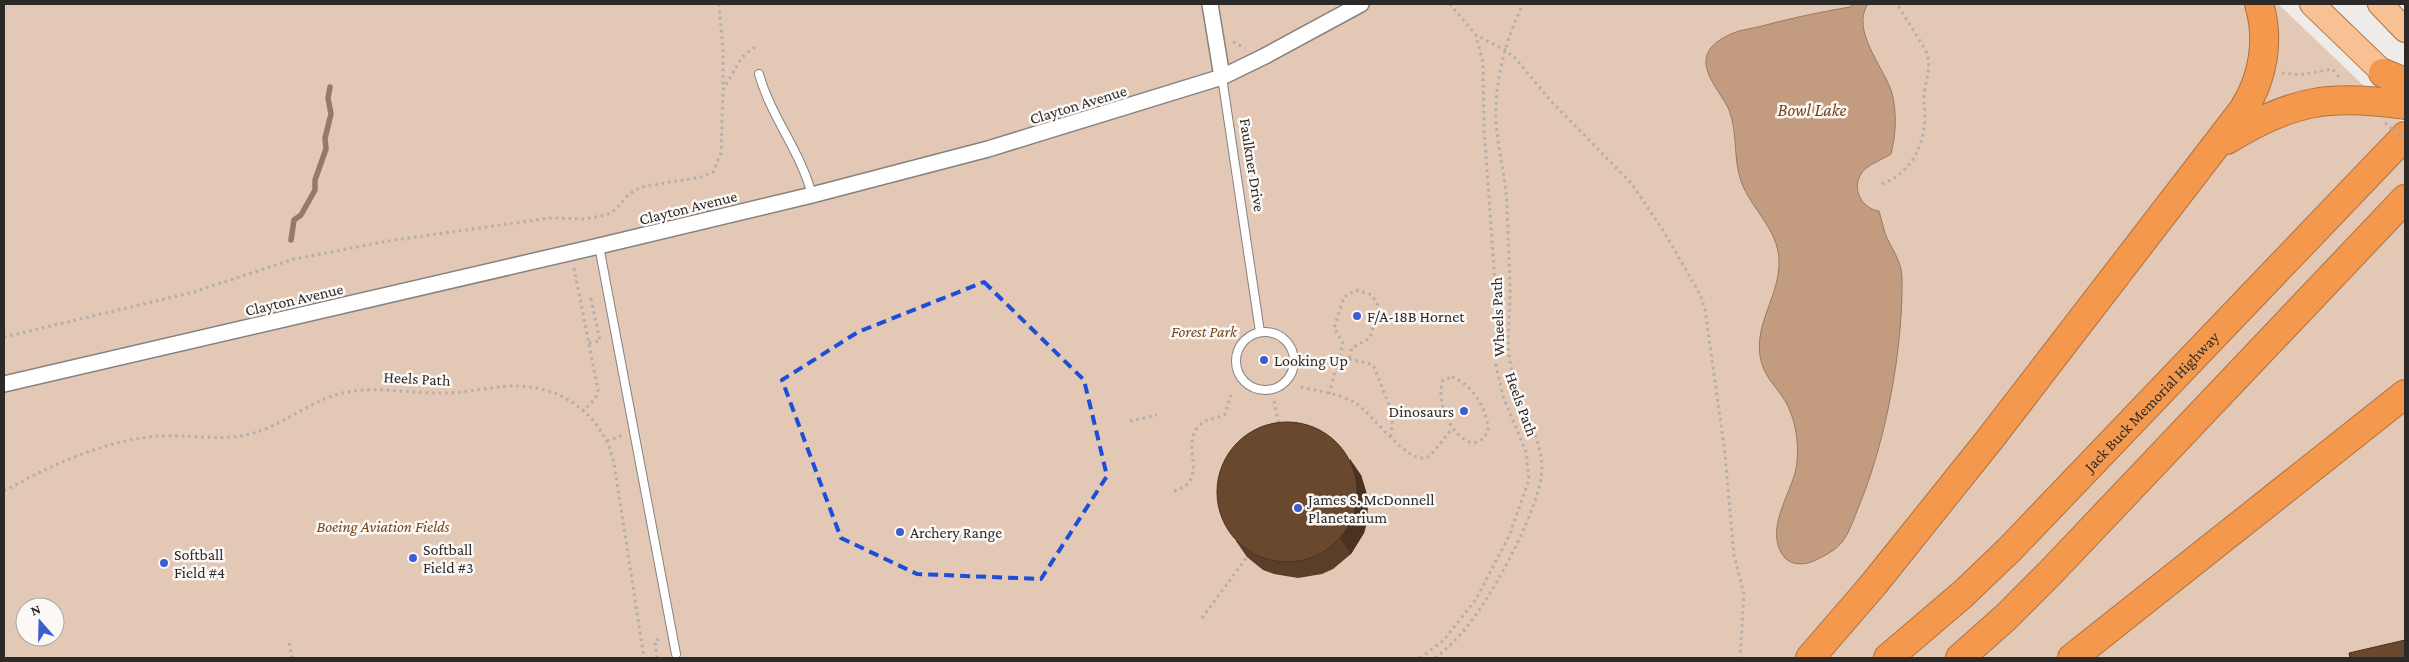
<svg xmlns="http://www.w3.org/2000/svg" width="2409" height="662" viewBox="0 0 2409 662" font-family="'Crimson Pro',serif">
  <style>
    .green { fill: #e2c8b5; fill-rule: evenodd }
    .water { fill: #c39c80; stroke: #957a66 }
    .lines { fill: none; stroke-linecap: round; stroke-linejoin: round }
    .stream { stroke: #957a66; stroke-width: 5.5 }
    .lane-casing { stroke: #868280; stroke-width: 10 }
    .street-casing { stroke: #868280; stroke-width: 18 }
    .primary-casing { stroke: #ae7240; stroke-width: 26 }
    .highway-casing { stroke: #ae7240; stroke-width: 30 }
    .path { stroke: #b1afac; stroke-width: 3; stroke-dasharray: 2.5 4; stroke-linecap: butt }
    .lane { stroke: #fff; stroke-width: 8 }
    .street { stroke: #fff; stroke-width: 15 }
    .primary { stroke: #f8c194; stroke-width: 24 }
    .highway { stroke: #f4984d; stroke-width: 28 }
    .path-bridge { stroke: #b1afac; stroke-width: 3; stroke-dasharray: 2.5 4; stroke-linecap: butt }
    .wall { fill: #5b3e28 }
    .shaded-wall { fill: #4a3220 }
    .building { fill: #6a482e; stroke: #4a3220 }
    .marked { fill: none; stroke: #1d4ed8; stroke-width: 4; stroke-dasharray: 10 6; stroke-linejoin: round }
    .poi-dot { fill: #3c5dcf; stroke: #fcf8f5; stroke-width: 2 }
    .labels { text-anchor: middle; stroke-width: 5; stroke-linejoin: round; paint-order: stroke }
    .street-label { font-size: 16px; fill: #2b2a29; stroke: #fcf8f5 }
    .poi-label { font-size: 16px; fill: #2b2a29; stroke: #fcf8f5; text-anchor: start }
    .park-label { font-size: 16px; font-style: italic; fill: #784519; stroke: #fcf8f5 }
    .water-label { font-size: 18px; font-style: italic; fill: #764317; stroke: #fcf8f5 }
  </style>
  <rect width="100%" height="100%" fill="#eeebe8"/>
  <path class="green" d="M4,4H2278L2405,125V658H4ZM25,607H55V637H25Z"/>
  <path class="water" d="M1854,4H1868C1850,30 1885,69 1892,93C1897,114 1896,134 1891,154C1882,160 1866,165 1861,174C1851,190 1863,209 1879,211C1881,218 1883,226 1885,233C1891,249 1902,260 1902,279C1903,349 1886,441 1859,506C1854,518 1850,531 1843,541C1836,550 1826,555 1816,560C1806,565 1793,566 1785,558C1763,532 1790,496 1796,469C1800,447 1796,418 1784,399C1774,384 1763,375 1760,356C1755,321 1780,296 1779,260C1778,229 1751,209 1741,181C1733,158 1738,133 1729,110C1722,94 1701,73 1707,55C1710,45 1722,38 1731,34C1739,30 1749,29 1758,27C1788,19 1819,12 1850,7Z"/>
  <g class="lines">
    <polyline class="stream" points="291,240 294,220 301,215 315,190 315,180 326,149 325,138 331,114 328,98 330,87"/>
    <defs>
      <g id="lane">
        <path d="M759,74C771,117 801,152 812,195"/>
        <polyline points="1222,77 1260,332"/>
        <polyline points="599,246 676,654"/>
        <circle cx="1265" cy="361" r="29"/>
      </g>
      <g id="street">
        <polyline points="1210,4 1222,77"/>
        <polyline points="4,384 599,246 812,195 988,149 1222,77 1265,56 1361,4"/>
      </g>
      <g id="primary">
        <polyline points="2312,4 2397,86"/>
        <polyline points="2380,4 2405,30"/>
      </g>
      <g id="highway">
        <polyline points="2383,73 2405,82"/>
        <path d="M2227,140C2291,100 2331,94 2405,105"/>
        <path d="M1810,658L1873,585L1990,439L2243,110C2263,79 2270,40 2259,4"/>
        <path id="s1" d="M1888,658L1963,594L2010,549L2405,136"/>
        <polyline points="1960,658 2005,618 2051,572 2405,199"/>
        <polyline points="2072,658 2405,394"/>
      </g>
    </defs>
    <use href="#lane" class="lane-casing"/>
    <use href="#street" class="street-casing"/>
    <use href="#primary" class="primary-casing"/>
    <use href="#highway" class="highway-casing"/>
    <g class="path">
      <polyline points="719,4 723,50 723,88"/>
      <polyline points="1450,4 1476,35 1505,50 1515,58 1550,100 1631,183 1661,227 1700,294 1705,309 1725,454 1734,555 1744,594 1740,658"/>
      <polyline points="1233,42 1245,48"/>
      <polyline points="2282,73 2300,75 2332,69 2340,78"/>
      <path d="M1882,184C1911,173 1924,147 1925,117C1925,109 1923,102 1924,94C1926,78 1933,65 1925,49L1897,4"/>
      <polyline points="574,268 598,390 595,399 583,411"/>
      <polyline points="4,337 194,292 294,259 388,241 550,218 585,219 606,215 615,210 628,195 641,187 701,177 713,172 721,153 723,90 742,57 755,47"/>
      <polyline points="589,343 600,341 591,299 594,299"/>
      <polyline points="1349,359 1371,364 1374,367 1393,415 1391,436"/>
      <path d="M1452,377C1472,384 1487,408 1488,430C1473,467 1431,413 1443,380Z"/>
      <path d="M1301,387C1318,391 1339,394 1354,402C1373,413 1409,469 1430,456L1452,429"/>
      <polyline points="1329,394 1343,343 1334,328 1344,297 1356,290 1372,295 1379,307 1370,338 1352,348 1349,359 1340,356"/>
      <polyline points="1274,401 1279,425"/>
      <polyline points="1130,421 1157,415"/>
      <polyline points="607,441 623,435"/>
      <path d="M4,491C52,465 100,442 156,436C185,434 217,441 246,435C279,428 304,405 335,395C372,384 407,394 444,393C468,393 492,386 515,386C564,386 603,416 614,463L644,658"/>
      <path d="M1174,491C1211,480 1180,448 1198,427C1206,417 1216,420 1225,414L1231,395"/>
      <polyline points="1202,618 1247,557"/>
      <polyline points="289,643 292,658"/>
      <polyline points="657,658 655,640 661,639"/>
      <polyline points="1420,658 1444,640 1476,599 1509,536 1529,480 1526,452 1503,396 1496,366 1495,283 1484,127 1483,63 1476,36"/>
      <path d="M1435,658C1448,648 1459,637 1469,624C1494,592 1542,506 1542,467C1541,434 1514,391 1509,355C1507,336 1510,317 1510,298C1510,268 1508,237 1507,207C1506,178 1498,150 1496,121C1494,82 1506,39 1523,4"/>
    </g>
    <use href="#lane" class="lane"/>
    <use href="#street" class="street"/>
    <use href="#primary" class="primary"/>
    <use href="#highway" class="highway"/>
    <polyline class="path-bridge" points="2385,123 2405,140"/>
  </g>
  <polygon class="wall" points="1361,475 1368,498 1367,522 1364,533 1351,554 1333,569 1322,574 1298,578 1274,574 1263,570 1247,557 1236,541"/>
  <polygon class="shaded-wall" points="1350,459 1361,475 1368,498 1367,522 1364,533 1351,554 1340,538"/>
  <g class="building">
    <circle cx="1287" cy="492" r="70"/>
    <polygon points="2405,640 2405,658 2350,658 2349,653"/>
  </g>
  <path class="marked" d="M984,282L1084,380L1107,476L1041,579L917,574L841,538L782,380L858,332Z"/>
  <g class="poi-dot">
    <circle cx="1357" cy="316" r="5"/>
    <circle cx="1264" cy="360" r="5"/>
    <circle cx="1464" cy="411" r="5"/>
    <circle cx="1298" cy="508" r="5"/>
    <circle cx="900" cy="532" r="5"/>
    <circle cx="413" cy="558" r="5"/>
    <circle cx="164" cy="563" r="5"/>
  </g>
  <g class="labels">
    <g class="street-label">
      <text transform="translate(1078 104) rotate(-17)" y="6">Clayton Avenue</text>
      <text transform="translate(1253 165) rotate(81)" y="6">Faulkner Drive</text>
      <text transform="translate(688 207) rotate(-14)" y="6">Clayton Avenue</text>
      <text transform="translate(294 299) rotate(-13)" y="6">Clayton Avenue</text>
      <text transform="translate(1497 317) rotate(-92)" y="6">Wheels Path</text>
      <text transform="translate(417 378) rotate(3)" y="6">Heels Path</text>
      <text dy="6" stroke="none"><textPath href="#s1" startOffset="368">Jack Buck Memorial Highway</textPath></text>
      <text transform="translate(1522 404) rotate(70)" y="6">Heels Path</text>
    </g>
    <g class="poi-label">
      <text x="1367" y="322">F/A-18B Hornet</text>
      <text x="1274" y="366">Looking Up</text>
      <text x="1454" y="417" text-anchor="end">Dinosaurs</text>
      <text x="1308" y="505">James S. McDonnell<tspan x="1308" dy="18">Planetarium</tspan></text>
      <text x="910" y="538">Archery Range</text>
      <text x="423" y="555">Softball<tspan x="423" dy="18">Field #3</tspan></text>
      <text x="174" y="560">Softball<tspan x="174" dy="18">Field #4</tspan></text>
    </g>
    <g class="park-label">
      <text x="1204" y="337">Forest Park</text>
      <text x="383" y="532">Boeing Aviation Fields</text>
    </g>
    <g class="water-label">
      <text x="1812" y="116">Bowl Lake</text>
    </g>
  </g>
  <rect width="2409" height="662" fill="none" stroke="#2b2a29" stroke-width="10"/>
  <g transform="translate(40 622) rotate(340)"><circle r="24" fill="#fcf8f5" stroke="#a8a6a3"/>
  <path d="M0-4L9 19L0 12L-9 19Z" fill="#3c5dcf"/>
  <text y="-8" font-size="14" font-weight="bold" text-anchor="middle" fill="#2b2a29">N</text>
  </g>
</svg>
